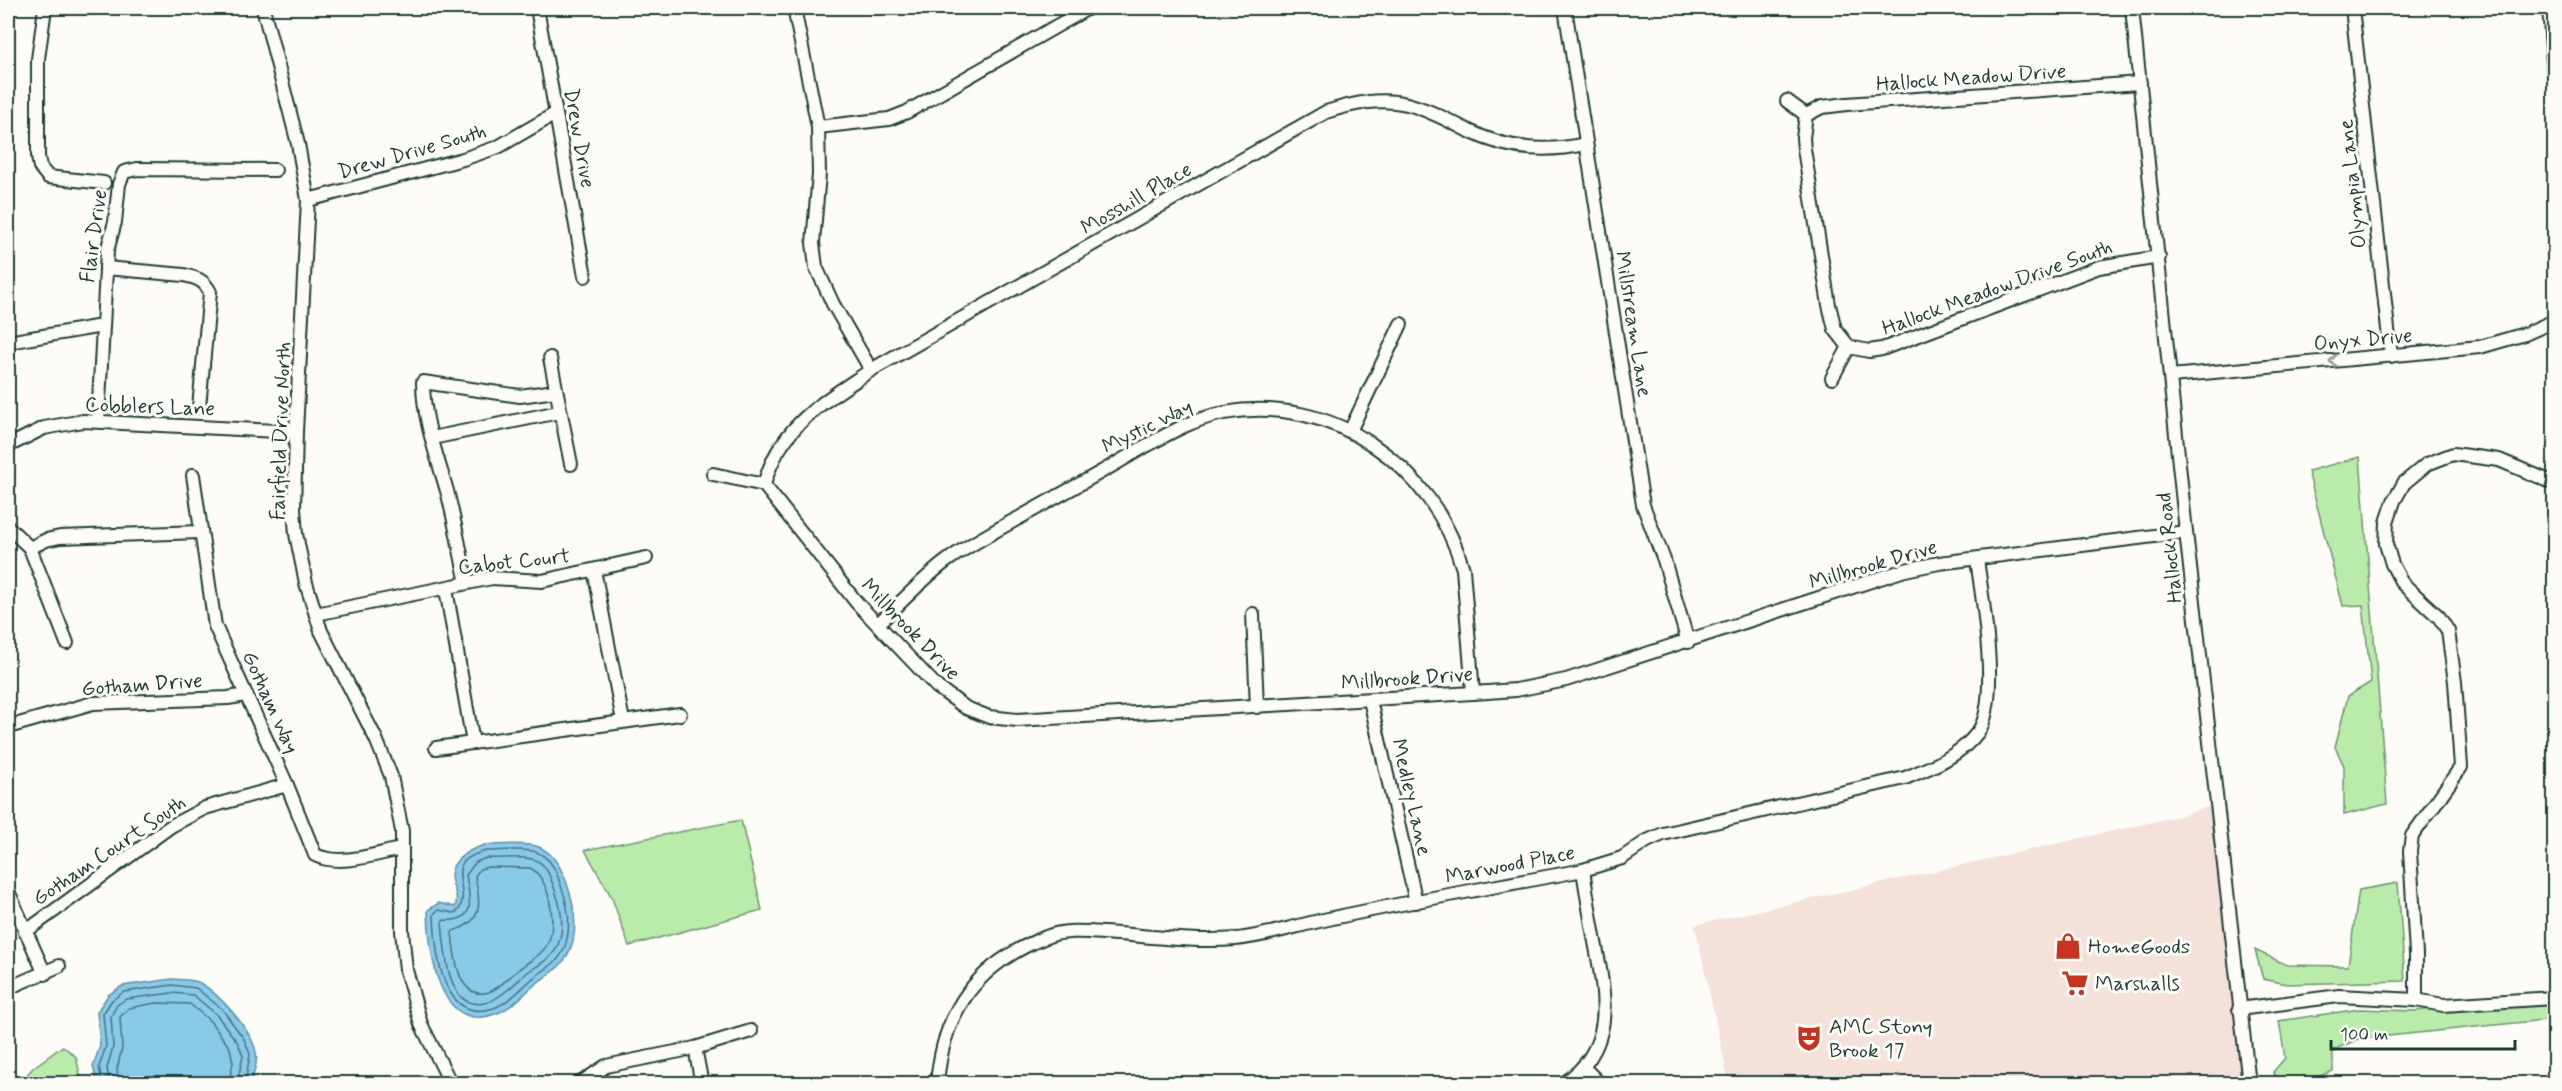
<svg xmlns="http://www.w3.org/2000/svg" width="2562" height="1091" viewBox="0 0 2562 1091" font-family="Mynerve,sans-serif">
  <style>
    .built { fill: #f3e1da }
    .green { fill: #b9ebab; stroke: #6c9470; stroke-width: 1.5 }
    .water { fill: #89c9ea; stroke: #5f91a1; stroke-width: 1.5 }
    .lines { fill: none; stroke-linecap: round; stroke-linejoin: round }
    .shore { stroke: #49757d; stroke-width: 1.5 }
    .minor-casing { stroke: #1f3d34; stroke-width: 16 }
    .minor { stroke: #fdfcf7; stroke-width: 12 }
    .oneway { stroke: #8e9c96 }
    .labels { text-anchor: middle; stroke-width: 6; stroke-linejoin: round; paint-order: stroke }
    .street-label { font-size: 21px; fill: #1f3d34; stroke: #fdfcf7 }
    .poi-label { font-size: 21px; fill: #1f3d34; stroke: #fdfcf7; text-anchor: start }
  </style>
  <rect width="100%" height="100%" fill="#fdfcf7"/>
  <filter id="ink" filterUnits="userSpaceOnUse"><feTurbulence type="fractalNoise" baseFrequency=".0167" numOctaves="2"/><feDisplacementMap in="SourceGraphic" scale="12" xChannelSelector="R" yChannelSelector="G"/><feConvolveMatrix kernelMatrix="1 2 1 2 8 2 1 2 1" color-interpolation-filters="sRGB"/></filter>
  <g filter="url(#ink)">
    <polygon class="built" points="2217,804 2249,1083 1729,1083 1695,925 2184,815"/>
    <g class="green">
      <polygon points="2360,457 2387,804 2344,815 2344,766 2335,747 2348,696 2371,682 2363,605 2343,606 2308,471"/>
      <polygon points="741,820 762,910 629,946 612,898 585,850"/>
      <polygon points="2398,883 2405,981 2287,984 2263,979 2255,950 2287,965 2348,966 2359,890"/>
      <polygon points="2554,997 2554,1019 2359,1039 2333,1050 2333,1071 2304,1082 2280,1082 2273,1072 2285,1058 2279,1021 2360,1009 2414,1011"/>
      <polygon points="63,1046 76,1057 82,1083 19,1083 34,1067"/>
    </g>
    <g class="water">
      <path d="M485,845C498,845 527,842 539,847C554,854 560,866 566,881C574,903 580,929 569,952C561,970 545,975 531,988C521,997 511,1008 498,1013C437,1037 429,950 428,910L439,903L455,907C460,895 451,887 451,875C452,858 471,849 485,845Z"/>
      <path d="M172,979C180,980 193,979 200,983C219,994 251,1029 256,1052C258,1062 254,1074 250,1083H97L93,1066L100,1046L97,1012L108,995L122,986Z"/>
    </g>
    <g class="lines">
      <g class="shore">
        <path d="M486,851C501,851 522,848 536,852C550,857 556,870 560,883C568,904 572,924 565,946C559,965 544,968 531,980C520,990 508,1003 494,1008C441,1025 435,950 434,914L438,910L454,913L459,910C472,885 439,863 486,851Z"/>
        <path d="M486,858C500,859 518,856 532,859C543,861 549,873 552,882C560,902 566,924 558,945C552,960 540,963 528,972C512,985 489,1014 465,1000C446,988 444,942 442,922L444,920C479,923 469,896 466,875L476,862Z"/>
        <path d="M488,867L530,868C550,877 557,925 548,943C542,956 528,961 518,970C509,977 500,988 489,992C457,1002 454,953 452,932C456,929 460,929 465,926C485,916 478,893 475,876L480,869Z"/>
        <polyline points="103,1084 99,1067 106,1046 103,1014 112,1000 124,992 172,985 196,988 222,1009 244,1039 250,1054 245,1084"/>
        <polyline points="110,1084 107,1068 113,1047 111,1016 117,1005 126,999 172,993 193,995 216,1014 238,1043 243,1056 237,1084"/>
        <polyline points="119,1084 117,1069 122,1048 120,1017 129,1008 156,1003 190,1004 210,1021 230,1048 233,1063 228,1084"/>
      </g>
      <defs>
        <g id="minor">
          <polyline points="45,8 38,59 38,157 40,167 48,177 104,183"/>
          <polyline points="263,8 298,144 308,200 296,432 294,509 296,534 306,583 321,631 376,739 391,776 402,831 402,931 406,970 421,1024 451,1084"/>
          <polyline points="537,8 585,276"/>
          <polyline points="794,8 818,127 819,174 813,243 816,267 833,304 871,370"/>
          <polyline points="1565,8 1643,505 1664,560 1688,642"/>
          <polyline points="2132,8 2186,532 2249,1084"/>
          <polyline points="2352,8 2391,356"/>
          <polyline points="2549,8 2554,75"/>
          <polyline points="1787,101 1806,115"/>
          <polyline points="1806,115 1822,107 1847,104 2140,83"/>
          <polyline points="1806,115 1803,138 1804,149 1829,305 1835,329 1849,347"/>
          <polyline points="818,127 889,119 907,112 1088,8"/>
          <polyline points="308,200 463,159 498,147 555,114"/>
          <path d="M106,268L184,275C197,278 204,280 210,292L199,407"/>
          <polyline points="8,342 102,326"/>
          <polyline points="1849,347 1869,351 1882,349 2099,267 2159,257"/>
          <polyline points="550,358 571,464"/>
          <polyline points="2171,376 2480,347 2525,334 2554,321"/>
          <polyline points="1832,378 1849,347"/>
          <polyline points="98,421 107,251 115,222 119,184 124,172 137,169 275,170"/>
          <polyline points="1350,431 1401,324"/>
          <polyline points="432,438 559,412"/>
          <polyline points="8,446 44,428 83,421 296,432"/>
          <polyline points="713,474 764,485 857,603 937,687 966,708 989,717 1017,720 1473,693 1516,690 1566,680 1905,570 1939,563 2186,532"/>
          <path d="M193,475L215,626L287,785L315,855C340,867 375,854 401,849"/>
          <polyline points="2554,483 2499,460 2453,454 2427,464 2404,483 2394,501 2387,522 2386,544 2392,564 2402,583 2439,617 2448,631 2455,682 2461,767 2412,836 2410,851 2416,954 2416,1000 2443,1005 2554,998"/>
          <path d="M764,485C780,425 824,402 871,370L1326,112C1351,104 1380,97 1407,104C1430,110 1449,121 1469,131C1507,150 1545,153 1585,144"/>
          <polyline points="8,527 30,548 67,643"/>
          <polyline points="30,548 46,540 60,537 200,532"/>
          <polyline points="594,570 623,721"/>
          <path d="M467,583C460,552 455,521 447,491C437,456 423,419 423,382L520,396L555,391"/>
          <polyline points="446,589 473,743"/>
          <polyline points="316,614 492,578 542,581 646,558"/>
          <polyline points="1253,614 1257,707"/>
          <path d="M878,624C901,603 923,578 948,560C977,539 1011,523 1042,505C1074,487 1106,470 1137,451C1164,436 1192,419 1224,413C1331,393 1434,466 1463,569L1473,693"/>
          <polyline points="1370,700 1416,902"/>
          <polyline points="8,727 93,703 228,698 246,695"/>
          <polyline points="436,748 680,714"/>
          <polyline points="8,891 45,974"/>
          <polyline points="25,932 171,826 205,808 287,785"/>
          <polyline points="15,985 59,966"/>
          <polyline points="2239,1009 2339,996 2416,1000"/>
          <polyline points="695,1048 702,1084"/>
          <polyline points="1583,1067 1600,1084"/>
          <polyline points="579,1084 606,1066 695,1048 751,1031"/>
          <path d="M937,1084C943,1010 977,964 1046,937C1067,928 1096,933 1118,934C1157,937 1197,942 1236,939C1268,936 1301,924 1333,918C1416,900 1500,886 1583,870L1622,858L1647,841L1663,834L1905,778C1932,767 1960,756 1978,732C2001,700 1982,598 1977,559"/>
          <path d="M1563,1084C1615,1049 1606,1000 1596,947C1591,922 1587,895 1583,870"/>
        </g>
      </defs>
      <use href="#minor" class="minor-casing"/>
      <use href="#minor" class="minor"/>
    </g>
    <defs><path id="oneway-chevron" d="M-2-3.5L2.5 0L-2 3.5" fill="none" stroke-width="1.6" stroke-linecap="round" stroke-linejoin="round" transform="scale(1.5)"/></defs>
    <use class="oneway" href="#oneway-chevron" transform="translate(2333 361) rotate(175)"/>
  </g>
  <defs>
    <symbol id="shop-bare" viewBox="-9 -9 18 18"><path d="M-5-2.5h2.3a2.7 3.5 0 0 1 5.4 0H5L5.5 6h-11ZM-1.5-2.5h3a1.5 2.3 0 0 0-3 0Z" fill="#c8321e" stroke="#fdfcf7" stroke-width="2.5" paint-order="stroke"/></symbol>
    <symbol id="supermarket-bare" viewBox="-9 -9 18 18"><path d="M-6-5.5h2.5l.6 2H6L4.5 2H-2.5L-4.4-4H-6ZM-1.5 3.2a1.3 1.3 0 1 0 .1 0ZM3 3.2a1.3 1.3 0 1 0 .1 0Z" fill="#c8321e" stroke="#fdfcf7" stroke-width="2.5" paint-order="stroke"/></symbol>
    <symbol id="theatre-bare" viewBox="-9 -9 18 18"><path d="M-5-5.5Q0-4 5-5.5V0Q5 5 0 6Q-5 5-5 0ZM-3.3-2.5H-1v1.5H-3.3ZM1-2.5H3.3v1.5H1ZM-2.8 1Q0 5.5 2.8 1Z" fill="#c8321e" stroke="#fdfcf7" stroke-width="2.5" paint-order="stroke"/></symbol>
  </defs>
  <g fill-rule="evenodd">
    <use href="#shop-bare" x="2049" y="927" width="38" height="38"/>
    <use href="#supermarket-bare" x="2056" y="964" width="38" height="38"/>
    <use href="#theatre-bare" x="1790" y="1019" width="38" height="38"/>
  </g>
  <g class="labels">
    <g class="street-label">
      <text transform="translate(1971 77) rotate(-4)" y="7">Hallock Meadow Drive</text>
      <text transform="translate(580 138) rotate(80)" y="7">Drew Drive</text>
      <text transform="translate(412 151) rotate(-16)" y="7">Drew Drive South</text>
      <text transform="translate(2352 184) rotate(-96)" y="7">Olympia Lane</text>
      <text transform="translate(1136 198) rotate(-30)" y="7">Mosshill Place</text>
      <text transform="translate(93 236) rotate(-82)" y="7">Flair Drive</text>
      <text transform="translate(1997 287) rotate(-20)" y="7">Hallock Meadow Drive South</text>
      <text transform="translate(1634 324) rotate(81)" y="7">Millstream Lane</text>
      <text transform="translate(2363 339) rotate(-5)" y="7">Onyx Drive</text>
      <text transform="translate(150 406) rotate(2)" y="7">Cobblers Lane</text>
      <text transform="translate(1147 426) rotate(-26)" y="7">Mystic Way</text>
      <text transform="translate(280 431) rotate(-88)" y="7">Fairfield Drive North</text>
      <text transform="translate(2169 548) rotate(-96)" y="7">Hallock Road</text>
      <text transform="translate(514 561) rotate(-6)" y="7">Cabot Court</text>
      <text transform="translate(1873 564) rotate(-16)" y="7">Millbrook Drive</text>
      <text transform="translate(911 629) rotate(46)" y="7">Millbrook Drive</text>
      <text transform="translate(1407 678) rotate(-4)" y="7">Millbrook Drive</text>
      <text transform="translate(142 684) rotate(-4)" y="7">Gotham Drive</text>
      <text transform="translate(271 702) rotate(66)" y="7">Gotham Way</text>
      <text transform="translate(1412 797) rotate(77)" y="7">Medley Lane</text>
      <text transform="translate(109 850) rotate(-34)" y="7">Gotham Court South</text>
      <text transform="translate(1510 864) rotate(-11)" y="7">Marwood Place</text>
    </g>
    <g class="poi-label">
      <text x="2088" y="953">HomeGoods</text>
      <text x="2095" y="990">Marshalls</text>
      <text x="1829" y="1033">AMC Stony<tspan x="1829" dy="24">Brook 17</tspan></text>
    </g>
  </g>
  <rect width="2562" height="1091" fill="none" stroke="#fdfcf7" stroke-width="30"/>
  <rect x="15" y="15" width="2532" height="1061" fill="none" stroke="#1f3d34" stroke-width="2" filter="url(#ink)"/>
  <path d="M2331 1040v9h184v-9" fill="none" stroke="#1f3d34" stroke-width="3"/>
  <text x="2340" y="1040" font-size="18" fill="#1f3d34" stroke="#fdfcf7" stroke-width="4.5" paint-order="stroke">100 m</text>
</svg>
